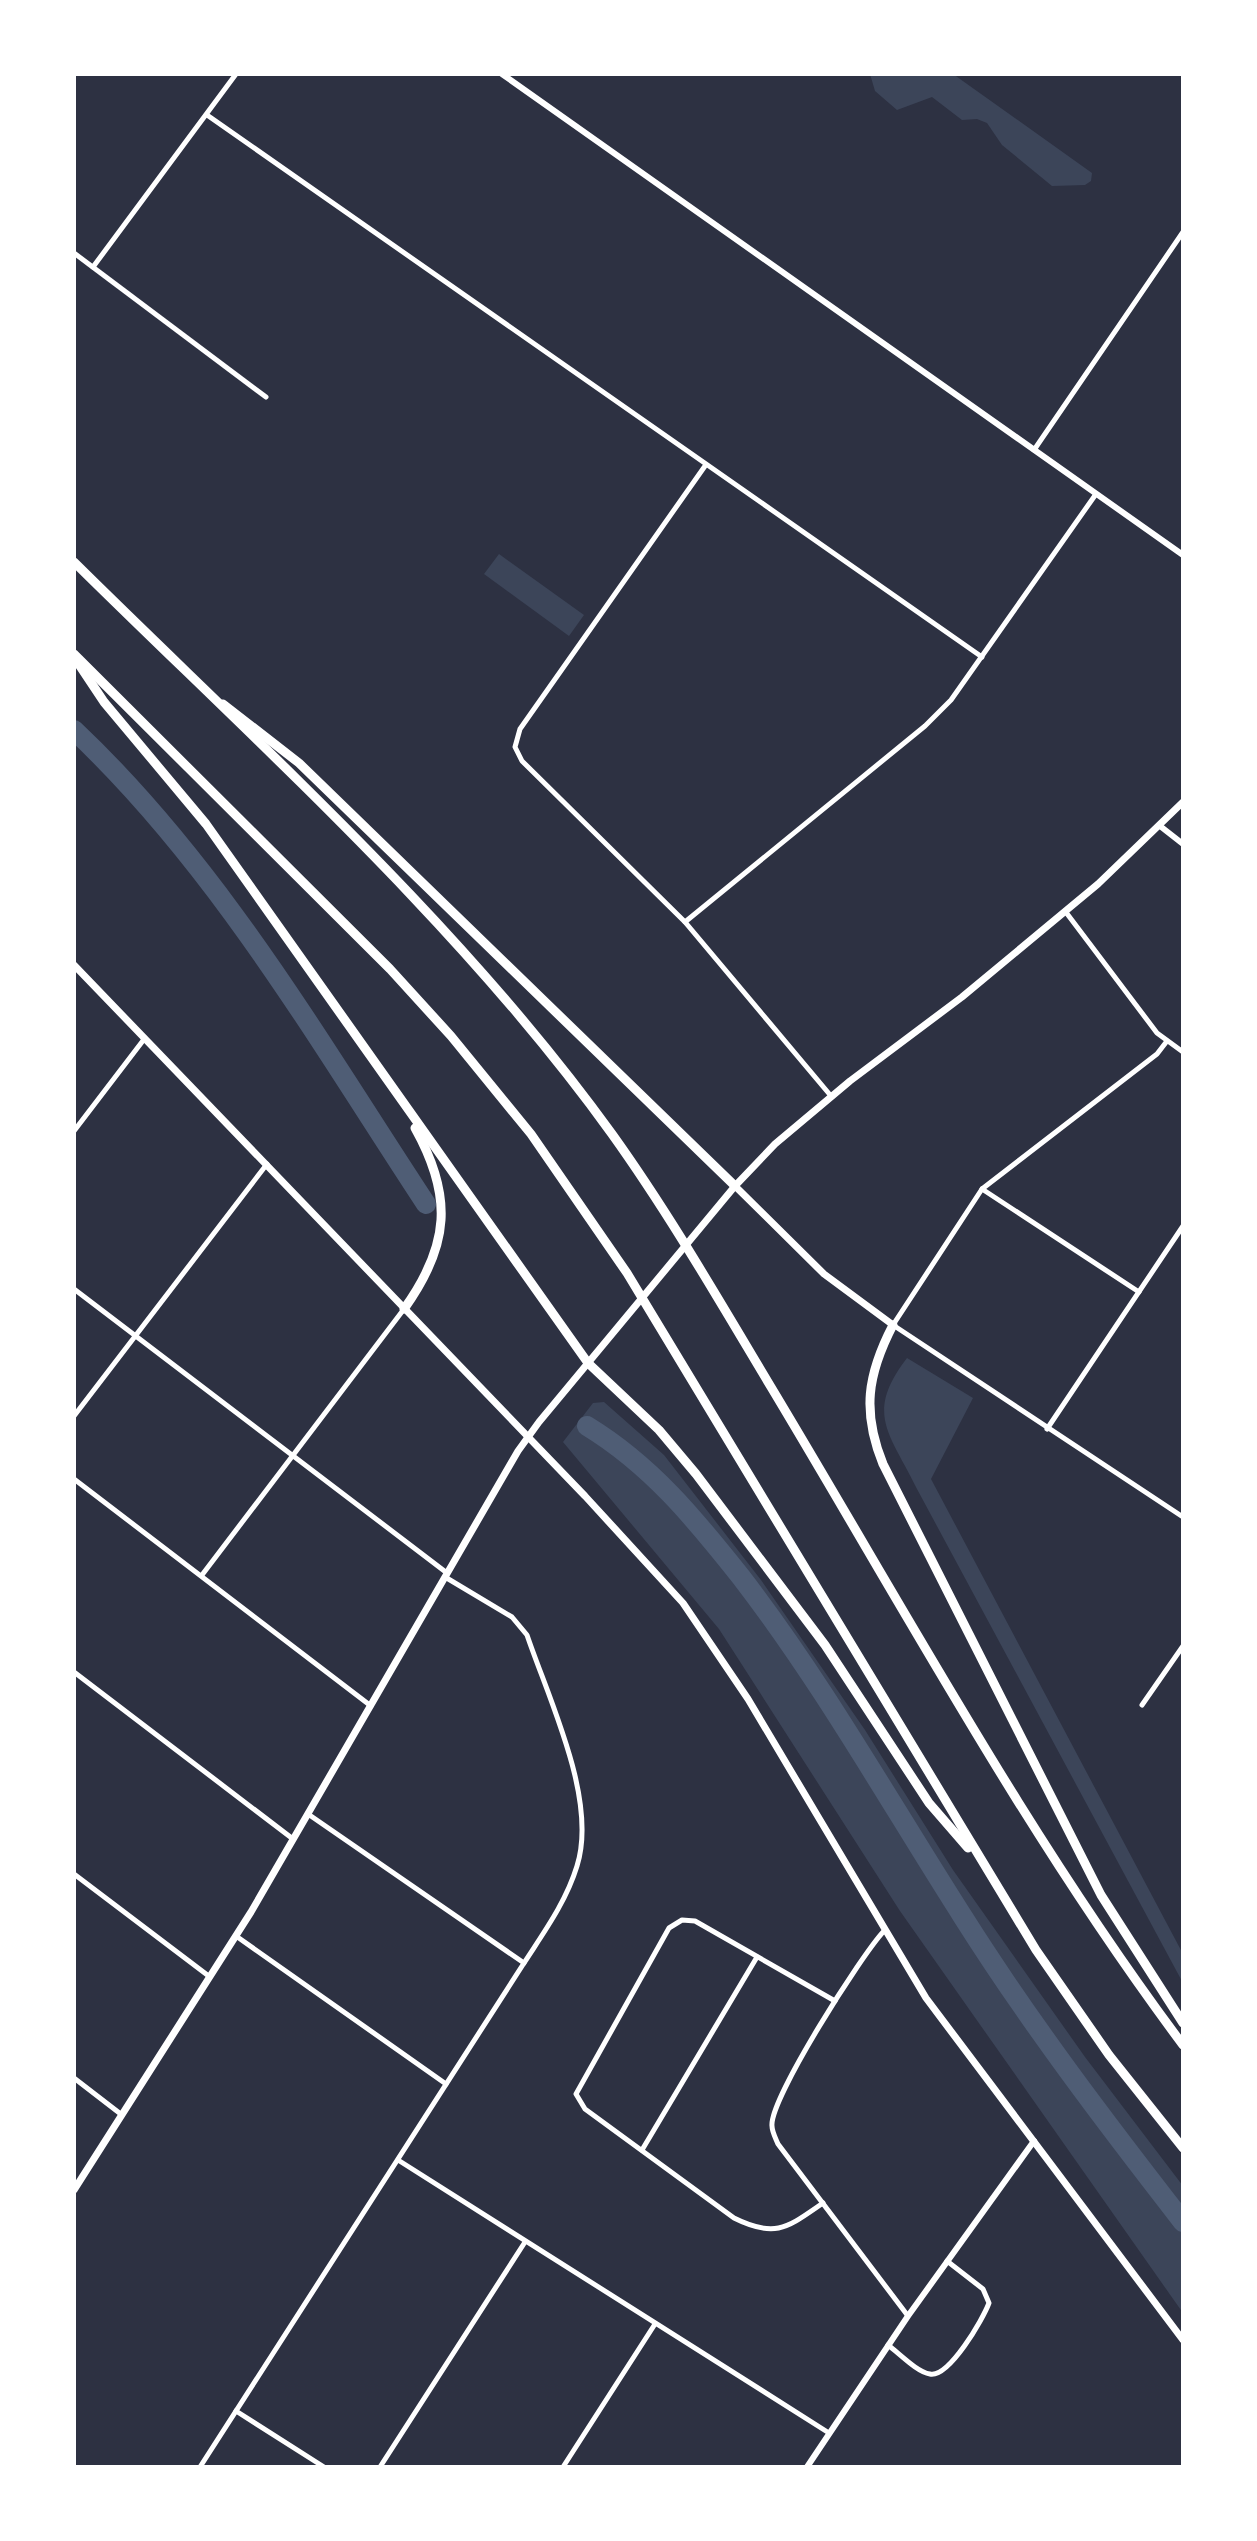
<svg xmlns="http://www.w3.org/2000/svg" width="1257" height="2541" viewBox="0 0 1257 2541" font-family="Figtree,sans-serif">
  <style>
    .green { fill: #3c4559 }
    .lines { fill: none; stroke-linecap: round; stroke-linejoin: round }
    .river { stroke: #4f5d75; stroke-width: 20 }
    .minor { stroke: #fff; stroke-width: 5 }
    .tertiary { stroke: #fff; stroke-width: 6 }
    .secondary { stroke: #fff; stroke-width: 7 }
    .motorway { stroke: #fff; stroke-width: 9 }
  </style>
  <rect width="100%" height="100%" fill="#2d3142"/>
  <g class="green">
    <polygon points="870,74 953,74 1092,173 1091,181 1085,185 1052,186 1002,145 987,123 977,119 962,120 932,97 897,110 875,91"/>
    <polygon points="499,554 584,615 569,636 484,574"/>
    <path d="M907,1358L973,1398L931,1479L1183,1954V1983L917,1489C890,1433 864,1414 907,1358Z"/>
    <polygon points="604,1402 664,1455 761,1580 865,1730 953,1870 1085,2057 1183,2186 1183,2313 900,1911 719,1629 563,1442 593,1403"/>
  </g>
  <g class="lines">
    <g class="river">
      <path d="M74,730C218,866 318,1040 426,1204"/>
      <path d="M587,1426C651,1465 695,1519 741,1577C824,1685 890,1803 963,1917C1030,2023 1106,2123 1183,2222"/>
    </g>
    <g class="minor">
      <polyline points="207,115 982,657"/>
      <polyline points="74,253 266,397"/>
      <polyline points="93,267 236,74"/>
      <polyline points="1034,450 1183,232"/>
      <polyline points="705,466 520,729 515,747 522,761 685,922 831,1096"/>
      <polyline points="1065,911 1157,1033 1183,1052"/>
      <polyline points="685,922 925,726 951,700 1096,494"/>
      <polyline points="1167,1041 1157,1054 982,1189 893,1325 1183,1517"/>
      <polyline points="74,1131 145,1038"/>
      <polyline points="982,1189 1139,1292"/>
      <polyline points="74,1289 447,1573"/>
      <polyline points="74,1416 267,1164"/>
      <polyline points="1047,1429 1183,1226"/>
      <polyline points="74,1479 371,1706"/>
      <polyline points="202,1575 404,1309"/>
      <polyline points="74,1672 293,1839"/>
      <polyline points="1142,1705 1183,1646"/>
      <polyline points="308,1814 524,1963"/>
      <polyline points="74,1874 210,1977"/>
      <path d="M884,1931C862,1954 769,2100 772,2126C772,2132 776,2139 778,2144L908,2316"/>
      <polyline points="236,1936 446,2084"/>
      <polyline points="74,2078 122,2115"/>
      <polyline points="642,2150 757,1957"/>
      <polyline points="398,2160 829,2433"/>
      <path d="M823,2203C788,2227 776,2239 734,2218L585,2109L576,2094L669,1928L682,1920L695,1921L835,2001"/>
      <path d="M888,2345C900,2354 917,2372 930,2374C949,2378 983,2319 989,2303L983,2289L947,2261"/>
      <polyline points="236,2411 324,2467"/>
      <path d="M200,2467L524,1963C544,1932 566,1902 577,1866C598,1800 549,1700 527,1635L512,1617L445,1577"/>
      <polyline points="380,2467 525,2242"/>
      <polyline points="563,2467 655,2324"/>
    </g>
    <g class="tertiary">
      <polyline points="502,74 1183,555"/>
      <polyline points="1160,826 1183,844"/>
      <polyline points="807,2467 908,2316 1034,2141"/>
    </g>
    <g class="secondary">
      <polyline points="74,965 585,1496 683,1603 748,1699 926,1998 1183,2340"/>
      <polyline points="735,1186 824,1274 893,1325"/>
      <polyline points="74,2190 251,1912 518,1451 539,1422 735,1186 775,1144 850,1081 962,997 1098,884 1183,802"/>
    </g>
    <g class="motorway">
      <path d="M74,562C259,745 460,923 612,1134C670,1215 720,1302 771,1387C904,1608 1028,1838 1183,2045"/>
      <polyline points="74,654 390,969 451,1036 531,1134 627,1273 1036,1950 1109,2055 1183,2148"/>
      <polyline points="78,663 104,702 206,824 588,1363 659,1430 696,1474 825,1645 929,1803 968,1848"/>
      <polyline points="223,704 299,763 735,1186"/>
      <path d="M404,1309C450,1245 453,1196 415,1128"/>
      <path d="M893,1325C867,1375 862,1412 883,1464L1101,1895L1183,2023"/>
    </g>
  </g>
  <rect width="1257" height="2541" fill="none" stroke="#ffffff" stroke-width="152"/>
</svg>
